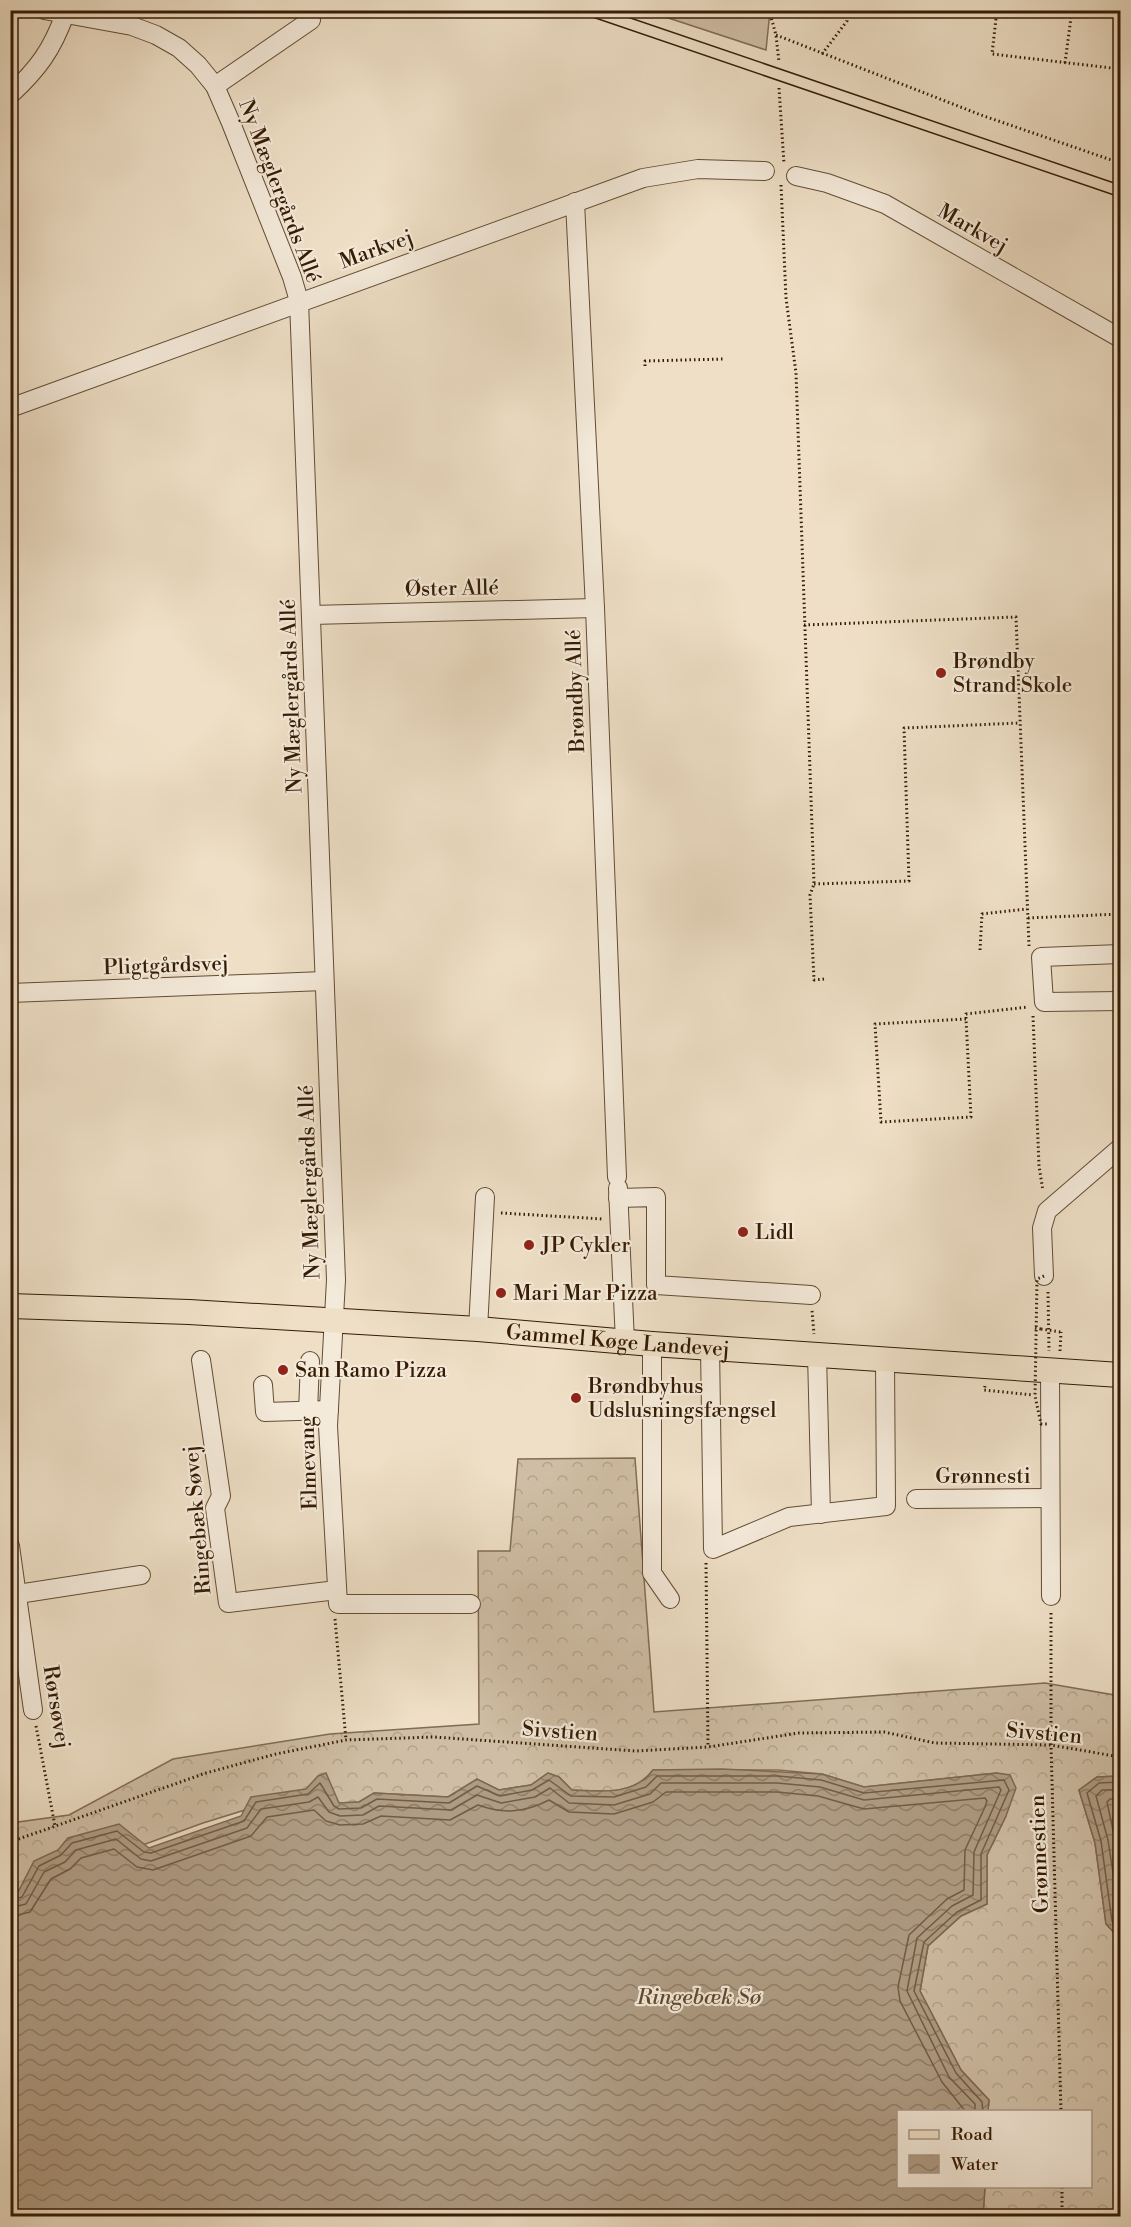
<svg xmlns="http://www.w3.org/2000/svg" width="1131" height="2227" viewBox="0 0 1131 2227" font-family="'Libre Bodoni',serif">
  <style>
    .forest { fill: url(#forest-crowns); stroke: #826c54; stroke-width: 1.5 }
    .garden { fill: #cfbea5; stroke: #826c54; stroke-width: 1.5 }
    .water { fill: url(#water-waves); stroke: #7e6850; stroke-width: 1.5 }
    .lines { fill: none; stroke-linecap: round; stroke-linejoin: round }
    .shore { stroke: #725c44; stroke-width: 1.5 }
    .minor-casing { stroke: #634c34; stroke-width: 20 }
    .major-casing { stroke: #351b03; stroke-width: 26 }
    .path { stroke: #351b03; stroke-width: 3; stroke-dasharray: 1.5 3; stroke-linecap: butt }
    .minor { stroke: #f4eada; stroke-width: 18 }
    .major { stroke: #eedfc6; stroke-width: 24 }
    .tram { stroke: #351b03; stroke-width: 1.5 }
    .path-bridge { stroke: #351b03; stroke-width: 3; stroke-dasharray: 1.5 3; stroke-linecap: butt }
    .poi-dot { fill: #8f2418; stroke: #f4eada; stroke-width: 2 }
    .labels { text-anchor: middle; stroke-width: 4.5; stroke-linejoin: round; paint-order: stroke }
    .street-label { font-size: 21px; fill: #351b03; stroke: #f4eada }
    .poi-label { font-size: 21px; fill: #351b03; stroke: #f4eada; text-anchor: start }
    .water-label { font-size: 22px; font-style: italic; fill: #604830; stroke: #f4eada }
  </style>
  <defs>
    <pattern id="forest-crowns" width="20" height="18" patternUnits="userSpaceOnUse" patternTransform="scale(1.5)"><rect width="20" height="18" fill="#cfbea5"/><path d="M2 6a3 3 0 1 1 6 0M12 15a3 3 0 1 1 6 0" fill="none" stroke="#b2a38c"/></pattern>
    <pattern id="water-waves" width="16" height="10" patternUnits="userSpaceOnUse" patternTransform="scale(1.5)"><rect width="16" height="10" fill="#af9c84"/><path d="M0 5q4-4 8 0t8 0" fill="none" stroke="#8f7e6a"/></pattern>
  </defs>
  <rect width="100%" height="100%" fill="#eedfc6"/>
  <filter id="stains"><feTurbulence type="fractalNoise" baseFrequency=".00333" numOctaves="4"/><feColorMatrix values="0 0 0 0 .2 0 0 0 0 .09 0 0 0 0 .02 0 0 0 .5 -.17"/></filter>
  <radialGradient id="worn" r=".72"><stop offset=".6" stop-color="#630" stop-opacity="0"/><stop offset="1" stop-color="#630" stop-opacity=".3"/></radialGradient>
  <path class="forest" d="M635,1458L654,1712L1045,1683L1120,1696V1776L1097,1777L1079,1790L1095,1843L1106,1924L1120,1939V2216H983L985,2187L1090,2186V2112L988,2111L989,2100L961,2070L920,1991L928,1946L961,1916L987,1904V1855L1006,1816L997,1773L864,1787L822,1774L778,1770H653C634,1796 601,1791 572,1790L559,1777L548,1773L531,1785L499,1790L477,1779L448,1797L374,1793L359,1802L338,1803L329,1784L203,1823L11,1893V1823L69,1815L173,1759L330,1734L479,1724L478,1551H510L518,1459Z"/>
  <polygon class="garden" points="647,11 770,11 766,50"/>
  <g class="water">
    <path d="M722,1769L822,1774L864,1787L997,1773L1010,1775L1016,1788L1006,1816L987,1855V1904L961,1916L928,1946L920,1991L961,2070L989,2100L988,2111L898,2112V2186L985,2187L983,2216H11V1895L17,1894L34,1861L58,1850L68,1838L119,1824L149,1848L241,1816L251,1797L306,1789L318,1776L326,1773L339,1803L359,1802L374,1793L448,1797L477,1779L499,1790L531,1785L548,1773L559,1777L572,1790C601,1791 634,1796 653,1770Z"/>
    <polygon points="1120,1776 1120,1939 1106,1924 1095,1843 1079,1790 1097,1777"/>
  </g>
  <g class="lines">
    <g class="shore">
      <polyline points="1120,1782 1099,1783 1087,1793 1101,1841 1112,1921 1120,1931"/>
      <polyline points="1120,1790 1102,1790 1096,1796 1108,1840 1120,1919"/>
      <polyline points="1120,1799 1110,1799 1107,1802 1120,1863"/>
      <polyline points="10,1901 22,1897 39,1866 61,1855 72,1843 117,1831 144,1852 151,1853 244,1821 256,1802 308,1794 320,1783 334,1806 339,1809 361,1808 377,1799 449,1803 477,1786 500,1796 532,1790 549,1780 571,1796 614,1797 646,1787 657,1776 778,1776 821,1780 864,1793 1004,1780 1009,1790 981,1854 981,1900 957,1912 924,1942 914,1991 956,2073 982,2102 983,2112"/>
      <polyline points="10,1908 26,1904 44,1872 65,1862 76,1850 116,1839 141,1859 151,1861 247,1828 261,1809 309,1802 318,1797 329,1812 340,1816 363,1815 379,1806 451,1810 477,1795 501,1803 535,1797 550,1788 569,1803 614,1805 650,1794 661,1783 777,1783 820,1787 864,1800 999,1787 1001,1790 974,1852 973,1895 952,1906 917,1938 907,1991 949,2077 975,2104 975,2112"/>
      <path d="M10,1917L30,1912L51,1879L70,1869L81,1858L114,1849L137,1867L153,1870L251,1836L267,1817L314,1810L326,1821L340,1825L363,1824L381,1816L450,1820L478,1805C503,1814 524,1813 549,1800L569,1812L614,1814L653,1802L666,1792H777L818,1796L864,1809L985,1798L987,1801L985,1807L965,1850L964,1890L947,1899L909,1935L898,1987L900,2001L942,2082L966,2112"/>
    </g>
    <defs>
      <g id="minor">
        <polyline points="44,10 132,26 156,35 179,48 198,65 215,86 231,123 292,277 299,301 336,1280 328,1426 338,1604 471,1604"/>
        <polyline points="215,86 311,20"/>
        <path d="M10,95C38,69 52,50 65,14"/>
        <polyline points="796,176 827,183 885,204 1120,338"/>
        <polyline points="575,202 595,608 617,1177"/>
        <polyline points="10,408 643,178 698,169 765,171"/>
        <polyline points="311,615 595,608"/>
        <polyline points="1120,954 1041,957 1044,1002 1120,1001"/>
        <polyline points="10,993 324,981"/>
        <polyline points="618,1188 625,1342"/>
        <polyline points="618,1198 656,1197 656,1285 811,1295"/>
        <polyline points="1044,1276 1042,1228 1047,1211 1120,1148"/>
        <polyline points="478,1329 485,1197"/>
        <polyline points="652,1344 652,1573 670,1599"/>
        <polyline points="710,1347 713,1549 789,1517 886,1506 885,1359"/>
        <polyline points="817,1354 821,1514"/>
        <polyline points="201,1360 221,1496 215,1508 228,1603 337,1590"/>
        <polyline points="1050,1370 1051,1596"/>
        <polyline points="263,1385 265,1412 329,1410"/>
        <polyline points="308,1412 310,1361"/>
        <polyline points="916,1499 1050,1498"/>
        <polyline points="10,1546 33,1710"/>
        <polyline points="18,1594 141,1575"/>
      </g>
      <g id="major">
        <path id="s1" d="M10,1306L189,1312L478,1329L652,1344L1120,1375"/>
      </g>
    </defs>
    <use href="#minor" class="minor-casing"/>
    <use href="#major" class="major-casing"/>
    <g class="path">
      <polyline points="769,10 776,35 779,62"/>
      <polyline points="997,10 992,54 1120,69"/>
      <polyline points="776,35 981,115 1120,163"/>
      <polyline points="822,54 847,21 848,10"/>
      <polyline points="1065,63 1072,10"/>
      <polyline points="779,88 784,164"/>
      <polyline points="781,185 786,298 796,373 814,884 810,895 814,980 824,979"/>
      <polyline points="645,366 645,361 724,359"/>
      <polyline points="804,625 1016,617 1029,946"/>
      <polyline points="814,884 909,881 904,728 1019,723"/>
      <polyline points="1028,918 1120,914"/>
      <polyline points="980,950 982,914 1027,909"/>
      <polyline points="1033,1016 1039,1166 1043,1191"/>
      <polyline points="966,1019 875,1024 881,1122 971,1117 966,1019 966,1014 1028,1007"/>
      <polyline points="501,1213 603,1219"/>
      <polyline points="1048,1292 1049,1351"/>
      <polyline points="812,1311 814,1334"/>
      <polyline points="1035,1328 1041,1329"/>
      <polyline points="1060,1351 1061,1332"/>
      <polyline points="985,1386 984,1390 1033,1395"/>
      <polyline points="706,1563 708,1747"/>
      <polyline points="1051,1613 1051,1745 1061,2112"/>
      <polyline points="335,1619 346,1740"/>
      <polyline points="36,1726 55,1826"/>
      <polyline points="10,1842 206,1773 276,1754 346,1740 434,1737 636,1751 708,1747 799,1733 884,1732 935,1743 1051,1745 1120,1757"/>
      <polyline points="1062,2216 1062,2186"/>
    </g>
    <use href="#minor" class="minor"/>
    <use href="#major" class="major"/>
    <g class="tram">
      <polyline points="572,10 1120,197"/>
      <polyline points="607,10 1120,185"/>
    </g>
    <g class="path-bridge">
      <polyline points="1044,1276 1037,1279 1035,1396 1041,1424 1049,1424"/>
      <polyline points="1041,1329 1061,1332"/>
    </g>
  </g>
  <g class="poi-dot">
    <circle cx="941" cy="673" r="6"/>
    <circle cx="743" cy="1232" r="6"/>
    <circle cx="529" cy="1245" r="6"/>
    <circle cx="501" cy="1293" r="6"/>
    <circle cx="283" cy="1370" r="6"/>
    <circle cx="576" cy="1398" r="6"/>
  </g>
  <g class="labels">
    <g class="street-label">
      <text transform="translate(280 191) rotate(69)" y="7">Ny Mæglergårds Allé</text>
      <text transform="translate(973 228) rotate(30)" y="7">Markvej</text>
      <text transform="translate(376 249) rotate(-20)" y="7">Markvej</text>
      <text transform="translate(452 588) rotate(-1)" y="7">Øster Allé</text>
      <text transform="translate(575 691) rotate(-92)" y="7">Brøndby Allé</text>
      <text transform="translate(291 696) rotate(-92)" y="7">Ny Mæglergårds Allé</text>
      <text transform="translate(166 965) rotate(-2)" y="7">Pligtgårdsvej</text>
      <text transform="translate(309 1182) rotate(-92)" y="7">Ny Mæglergårds Allé</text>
      <text dy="7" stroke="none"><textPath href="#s1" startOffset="609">Gammel Køge Landevej</textPath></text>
      <text transform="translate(308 1463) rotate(-92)" y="7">Elmevang</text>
      <text x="983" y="1483">Grønnesti</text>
      <text transform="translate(197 1520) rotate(-95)" y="7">Ringebæk Søvej</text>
      <text transform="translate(57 1707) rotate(81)" y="7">Rørsøvej</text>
      <text transform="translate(560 1731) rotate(4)" y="7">Sivstien</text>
      <text transform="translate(1044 1733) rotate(5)" y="7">Sivstien</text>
      <text transform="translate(1039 1854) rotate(-92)" y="7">Grønnestien</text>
    </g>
    <g class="poi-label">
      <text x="953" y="668">Brøndby<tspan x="953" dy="24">Strand Skole</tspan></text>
      <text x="755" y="1239">Lidl</text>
      <text x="541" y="1252">JP Cykler</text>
      <text x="513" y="1300">Mari Mar Pizza</text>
      <text x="295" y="1377">San Ramo Pizza</text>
      <text x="588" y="1393">Brøndbyhus<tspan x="588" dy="24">Udslusningsfængsel</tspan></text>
    </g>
    <g class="water-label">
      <text x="699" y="2004">Ringebæk Sø</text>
    </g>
  </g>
  <rect width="1131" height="2227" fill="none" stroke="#eedfc6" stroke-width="36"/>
  <rect x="12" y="12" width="1107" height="2203" fill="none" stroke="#351b03" stroke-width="3"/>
  <rect x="18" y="18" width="1095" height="2191" fill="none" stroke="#351b03" stroke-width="1.5"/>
  <rect x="897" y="2110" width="195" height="78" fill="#f4eada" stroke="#a89784" stroke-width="1.5"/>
  <rect x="909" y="2130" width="30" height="9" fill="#eedfc6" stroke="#a89784" stroke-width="1.5"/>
  <text x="951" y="2140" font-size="18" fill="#351b03">Road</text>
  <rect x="909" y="2155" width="30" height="18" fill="url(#water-waves)" stroke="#a89784" stroke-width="1.5"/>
  <text x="951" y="2170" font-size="18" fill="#351b03">Water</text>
  <rect width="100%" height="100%" filter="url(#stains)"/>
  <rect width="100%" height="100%" fill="url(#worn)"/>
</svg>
